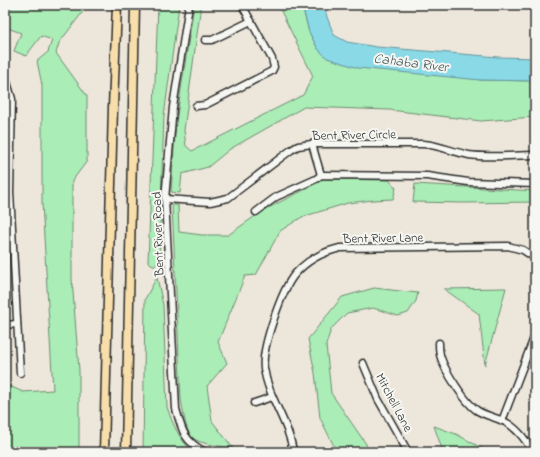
<svg xmlns="http://www.w3.org/2000/svg" width="540" height="457" viewBox="0 0 540 457" font-family="'Indie Flower',sans-serif">
  <style>
    .green { fill: #abedb6; stroke: #6b8c70 }
    .water { fill: #8ad9e7; stroke: #64939c }
    .lines { fill: none; stroke-linecap: round; stroke-linejoin: round }
    .minor-casing { stroke: #2b2b2b; stroke-width: 9 }
    .highway-casing { stroke: #2b2b2b; stroke-width: 11 }
    .minor { stroke: #f6f6f2; stroke-width: 6 }
    .highway { stroke: #f8deab; stroke-width: 8 }
    .labels { text-anchor: middle; stroke-width: 4; stroke-linejoin: round; paint-order: stroke }
    .street-label { font-size: 13px; fill: #2b2b2b; stroke: #f6f6f2 }
    .water-label { font-size: 14px; font-style: italic; fill: #43565a; stroke: #f6f6f2 }
  </style>
  <rect width="100%" height="100%" fill="#ede7db"/>
  <filter id="ink" filterUnits="userSpaceOnUse"><feTurbulence type="fractalNoise" baseFrequency=".025" numOctaves="2"/><feDisplacementMap in="SourceGraphic" scale="8" xChannelSelector="R" yChannelSelector="G"/><feConvolveMatrix kernelMatrix="1 2 1 2 8 2 1 2 1" color-interpolation-filters="sRGB"/></filter>
  <g filter="url(#ink)">
    <g class="green">
      <polygon points="5,5 88,5 59,43 56,53 87,96 87,161 72,181 72,279 79,370 79,452 5,452 5,384 23,392 53,390 42,203 42,85 37,61 48,52 52,40 41,36 26,56 14,51 21,33 5,27"/>
      <polygon points="158,5 179,5 164,116 159,259 155,266 148,262"/>
      <polygon points="194,5 201,5 184,130 186,146 192,151 303,95 313,76 278,5 302,5 309,32 318,49 480,80 535,81 535,117 481,121 390,110 304,107 230,149 208,167 182,174 180,193 171,192 176,122"/>
      <path d="M322,179L389,180L396,188L393,199L373,200L348,203L302,217L280,231L256,275L245,276L218,342L227,363L207,386L212,421L233,448C224,447 199,444 193,438C185,431 183,410 181,399L172,205H178L179,232L202,235H228L264,210L302,191Z"/>
      <polygon points="415,184 535,191 535,202 463,203 413,202"/>
      <path d="M157,277L163,305L167,407C173,425 179,439 193,452H143L145,299Z"/>
      <polygon points="374,288 418,293 416,301 408,313 398,316 373,308 347,313 331,329 326,345 331,393 366,444 368,452 337,452 320,418 315,373 308,339 342,297"/>
      <polygon points="506,288 485,365 479,314 444,289"/>
      <polygon points="434,426 456,434 489,452 443,452"/>
    </g>
    <polygon class="water" points="302,5 324,5 327,17 334,35 347,42 377,47 498,57 535,58 535,81 480,80 358,68 327,58 318,49 309,32"/>
    <g class="lines">
      <defs>
        <g id="minor">
          <path d="M189,5L173,107L165,199L176,409C182,431 184,441 205,452"/>
          <polyline points="205,40 212,40 251,21"/>
          <polyline points="5,75 12,99 10,192 20,373"/>
          <polyline points="196,106 205,105 272,71 274,67 272,59 242,5"/>
          <polyline points="312,144 321,175"/>
          <path d="M165,199L210,202L228,198L291,150L298,146L312,144H423C439,145 453,152 469,155C488,158 515,155 535,155"/>
          <polyline points="256,212 276,197 316,179 321,175 427,176 468,182 535,184"/>
          <polyline points="5,325 17,324"/>
          <path d="M439,343C439,348 439,353 441,358C445,371 466,404 478,411C485,415 493,417 501,420C516,426 525,439 533,452"/>
          <polyline points="363,363 378,399 408,452"/>
          <polyline points="254,403 272,397"/>
          <polyline points="502,421 535,335"/>
          <path d="M293,452C289,422 268,398 264,368C261,349 282,289 295,274C307,260 323,252 340,248L508,246L523,250L535,258"/>
        </g>
        <g id="highway">
          <polyline points="104,452 113,107 117,5"/>
          <polyline points="126,452 135,5"/>
        </g>
      </defs>
      <use href="#minor" class="minor-casing"/>
      <use href="#highway" class="highway-casing"/>
      <use href="#minor" class="minor"/>
      <use href="#highway" class="highway"/>
    </g>
  </g>
  <g class="labels">
    <g class="street-label">
      <text transform="translate(354 134) rotate(-1)" y="5">Bent River Circle</text>
      <text transform="translate(157 234) rotate(-92)" y="5">Bent River Road</text>
      <text transform="translate(383 237) rotate(-1)" y="5">Bent River Lane</text>
      <text transform="translate(395 402) rotate(62)" y="5">Mitchell Lane</text>
    </g>
    <g class="water-label">
      <text transform="translate(411 62) rotate(7)" y="5">Cahaba River</text>
    </g>
  </g>
  <rect width="540" height="457" fill="none" stroke="#f6f6f2" stroke-width="20"/>
  <rect x="10" y="10" width="520" height="437" fill="none" stroke="#2b2b2b" stroke-width="1.5" filter="url(#ink)"/>
</svg>
